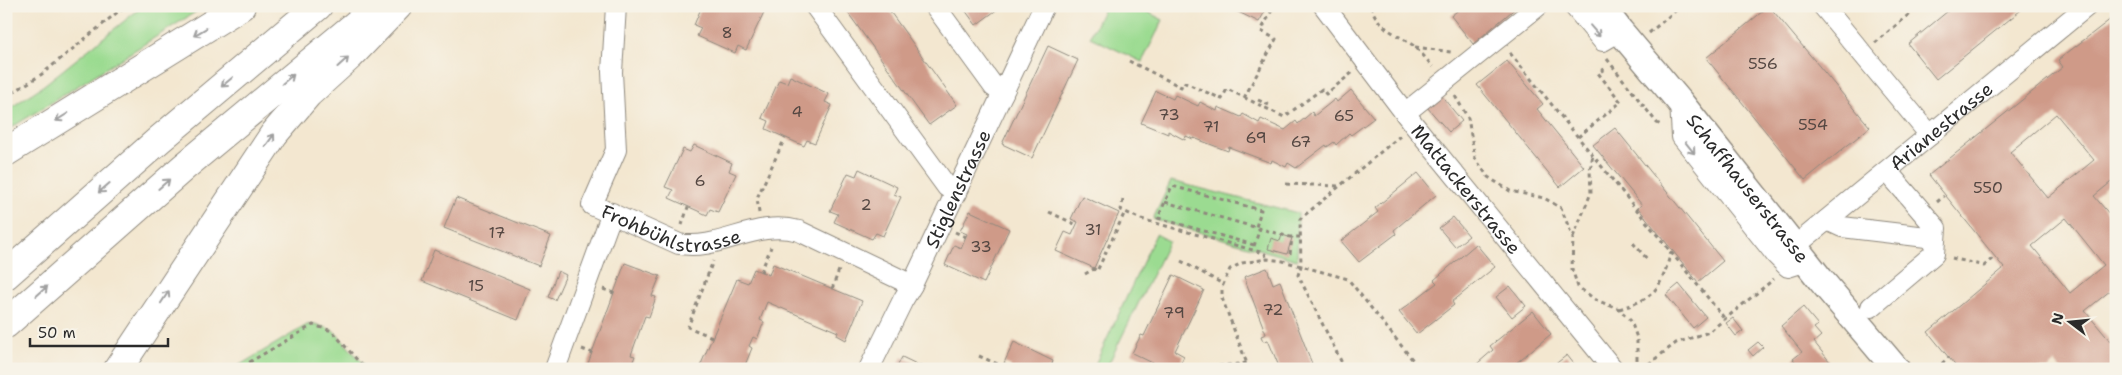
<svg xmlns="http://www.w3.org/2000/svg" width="2122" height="375" viewBox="0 0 2122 375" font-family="'Shantell Sans',sans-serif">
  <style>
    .green { fill: #9bdb91; stroke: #63835e }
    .building { fill: #cf9a88; fill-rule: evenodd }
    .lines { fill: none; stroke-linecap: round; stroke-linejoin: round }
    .minor-casing { stroke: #8f897e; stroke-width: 22 }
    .major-casing { stroke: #8f897e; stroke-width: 29 }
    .highway-casing { stroke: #8f897e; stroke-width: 30 }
    .path { stroke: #8f897e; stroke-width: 3; stroke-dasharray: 4 4; stroke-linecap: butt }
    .minor { stroke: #fff; stroke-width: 20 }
    .major { stroke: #fff; stroke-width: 26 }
    .highway { stroke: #fff; stroke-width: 28 }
    .oneway { stroke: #a0a0a0 }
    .labels { text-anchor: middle; stroke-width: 5; stroke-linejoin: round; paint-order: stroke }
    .number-label { font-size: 16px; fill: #544742 }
    .street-label { font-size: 19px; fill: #2b2b2b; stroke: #f7f3e8 }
  </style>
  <rect width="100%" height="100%" fill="#f7f3e8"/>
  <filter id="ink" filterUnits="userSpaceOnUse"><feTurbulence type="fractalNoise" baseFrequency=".02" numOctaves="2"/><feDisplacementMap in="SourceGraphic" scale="10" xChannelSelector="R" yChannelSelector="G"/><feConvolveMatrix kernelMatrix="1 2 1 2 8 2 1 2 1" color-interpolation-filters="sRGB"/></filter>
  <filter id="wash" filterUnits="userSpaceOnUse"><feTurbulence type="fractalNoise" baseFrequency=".0096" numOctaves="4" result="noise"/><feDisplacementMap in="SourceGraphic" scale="20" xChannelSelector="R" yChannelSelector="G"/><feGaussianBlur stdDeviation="1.12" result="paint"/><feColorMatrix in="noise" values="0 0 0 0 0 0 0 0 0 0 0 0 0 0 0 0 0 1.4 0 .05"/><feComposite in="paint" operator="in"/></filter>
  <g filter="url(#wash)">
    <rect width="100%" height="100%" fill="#f3e7d0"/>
    <g class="green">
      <polygon points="143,6 205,6 6,131 6,111 44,85"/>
      <polygon points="1105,6 1136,6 1163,20 1142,62 1090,37"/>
      <polygon points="1171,181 1298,213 1297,260 1153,219"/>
      <polygon points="1156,234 1169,241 1106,369 1093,369"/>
      <polygon points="315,324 334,331 368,369 233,369 307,325"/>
    </g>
    <g id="blocks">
      <g class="building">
        <polygon points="758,6 757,8 764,12 746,50 738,46 735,53 697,36 701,28 694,25 702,6"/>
        <polygon points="843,6 886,6 957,105 929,125"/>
        <polygon points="962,6 1002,6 976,25"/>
        <polygon points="1226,6 1268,6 1259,22"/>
        <polygon points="1463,6 1518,6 1473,44 1451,16"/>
        <polygon points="1769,6 1870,127 1805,180 1706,58"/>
        <polygon points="1954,6 2026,6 1936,79 1908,44"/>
        <path d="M2116,15V178L2094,196L2116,222V286L2085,311L2116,348V369H2060L2055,363L2048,369H1958L1928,332L2004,268L1929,175L2063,67L2058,60ZM2056,114L2094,160L2048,198L2010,152ZM2066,218L2104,265L2070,293L2032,246Z"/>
        <polygon points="1048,46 1078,60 1032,158 1002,144"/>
        <polygon points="1507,61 1543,104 1537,109 1584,167 1560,187 1477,85"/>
        <polygon points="790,76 829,94 825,102 832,105 815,143 807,140 804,146 766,129 769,121 762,118 779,80 787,83"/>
        <polygon points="1351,90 1374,118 1351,135 1349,133 1336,145 1334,142 1327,147 1326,145 1296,168 1288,163 1286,167 1272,160 1271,163 1229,147 1228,151 1194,138 1193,139 1186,136 1185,140 1168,131 1168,134 1141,123 1156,91 1173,99 1175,95 1198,106 1200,102 1217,111 1218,107 1241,117 1243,114 1259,123 1261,119 1285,130 1296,121 1298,124 1312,112 1314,116 1335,99 1337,102"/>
        <polygon points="1440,94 1462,121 1449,132 1426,106"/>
        <polygon points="1615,128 1723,261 1698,282 1638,208 1642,205 1593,145"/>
        <polygon points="694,145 732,163 729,171 736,174 718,212 710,209 707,215 669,198 673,190 665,187 683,149 690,152"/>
        <polygon points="859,169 897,187 894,194 901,197 883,236 876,233 872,239 834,222 838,214 830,211 848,173 856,176"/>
        <polygon points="1418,173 1436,195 1394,230 1396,234 1359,262 1341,241 1378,212 1375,208"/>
        <polygon points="1082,196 1119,213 1094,268 1056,251 1065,232 1072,235 1078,222 1071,219"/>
        <polygon points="456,198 551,236 539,266 444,228"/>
        <polygon points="970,211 1009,229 984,283 945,265 954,245 961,248 967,234 960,231"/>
        <polygon points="1453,217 1469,236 1455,247 1439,228"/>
        <polygon points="1282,235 1292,238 1287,254 1268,249 1271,238 1280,241"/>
        <polygon points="1476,244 1495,267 1452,302 1454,305 1417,334 1399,312 1437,283 1434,280"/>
        <polygon points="434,250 530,289 518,320 422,281"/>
        <polygon points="625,263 660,276 652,296 656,297 649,317 645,316 631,355 635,356 630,369 586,369"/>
        <polygon points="773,264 862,301 846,340 837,335 838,332 767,302 760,320 764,322 757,339 753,337 749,346 752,348 745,365 742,364 739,369 699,369 737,279 748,283 754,269 769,275"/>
        <polygon points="1267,268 1273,284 1280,281 1314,369 1280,369 1268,340 1263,341 1261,336 1266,334 1244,277"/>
        <polygon points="558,271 566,275 555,300 548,297"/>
        <polygon points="1173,275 1204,290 1175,351 1184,356 1178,369 1165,369 1132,353 1141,335 1144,336"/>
        <polygon points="1679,284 1706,317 1693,328 1666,295"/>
        <polygon points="1510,286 1526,306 1512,317 1496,297"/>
        <polygon points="1803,307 1818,325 1814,328 1821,336 1814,342 1834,367 1831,369 1801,369 1793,359 1802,352 1781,326"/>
        <polygon points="1533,311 1551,334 1509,369 1471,369 1493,350 1490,346"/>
        <polygon points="1733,318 1743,331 1736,336 1726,323"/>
        <polygon points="1014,342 1053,361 1050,369 1010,369 1011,366 1004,363"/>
        <polygon points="1758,342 1763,347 1753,356 1748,350"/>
        <polygon points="1567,355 1578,369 1555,369 1553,366"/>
        <polygon points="902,357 927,369 896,369"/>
      </g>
    </g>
  </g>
  <g filter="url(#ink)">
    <use href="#blocks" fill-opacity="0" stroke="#8f897e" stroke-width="1"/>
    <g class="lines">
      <defs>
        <g id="minor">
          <path id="s1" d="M616,6L612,72L616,150L592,205L679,244C721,251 755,219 799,231L912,285"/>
          <polyline points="815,6 947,187 956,193"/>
          <polyline points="935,6 994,87 1003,93"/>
          <path id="s2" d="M1324,6L1414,125L1613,369"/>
          <polyline points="1574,6 1603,41 1620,31"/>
          <polyline points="1823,6 1930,135"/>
          <polyline points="1680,102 1682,137 1776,255 1788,267 1807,261"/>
          <polyline points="1405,113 1538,6"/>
          <polyline points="1827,220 1842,227 1935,238"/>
          <path id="s3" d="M1795,246L2087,6"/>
          <polyline points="1871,307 1934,254 1936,228 1887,171"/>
          <polyline points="555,369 612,213"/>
          <path id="s4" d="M869,369L903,300L912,285L1044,6"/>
        </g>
        <g id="major">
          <path id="s5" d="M1601,6L1620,31L1680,102L1820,279L1896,369"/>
        </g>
        <g id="highway">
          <polyline points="6,152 241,6"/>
          <polyline points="6,275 160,139 318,6"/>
          <polyline points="6,324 184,167 378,6"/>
          <polyline points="118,369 274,134 308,94 350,56 398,6"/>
        </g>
      </defs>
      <use href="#minor" class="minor-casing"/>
      <use href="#major" class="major-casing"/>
      <use href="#highway" class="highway-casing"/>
      <g class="path">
        <polyline points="700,6 702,7"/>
        <path d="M1371,6C1377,28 1397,34 1414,46C1421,52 1427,60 1433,67"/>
        <polyline points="1649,33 1681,6"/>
        <polyline points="1875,43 1919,6"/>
        <polyline points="1415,47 1451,52"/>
        <polyline points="1510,53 1725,319"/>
        <polyline points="1607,59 1657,123 1663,126"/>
        <polyline points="1129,61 1181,87 1183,82 1222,99 1227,89 1284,117 1322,89 1326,94 1353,72"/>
        <polyline points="1455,96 1468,118 1475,158 1488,177 1510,191 1544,198 1561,208 1573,238 1572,269 1578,287 1596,300 1619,309 1631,321 1637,338 1637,369"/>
        <polyline points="6,97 42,74 125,6"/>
        <polyline points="1244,98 1276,39 1261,31 1274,6"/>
        <polyline points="1258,100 1269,105 1266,109"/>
        <polyline points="1578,137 1621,102 1598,73 1606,68"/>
        <polyline points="1286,184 1339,186"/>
        <polyline points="1123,200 1121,210 1141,219 1260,252 1265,254 1267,259"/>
        <polyline points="1165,202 1290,237 1300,237"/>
        <polyline points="1937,202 1944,196"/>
        <polyline points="1049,212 1077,225"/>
        <polyline points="759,213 757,198 785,138"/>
        <polyline points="682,225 688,207"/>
        <polyline points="955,232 966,237"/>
        <polyline points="1573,237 1591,193 1590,170 1593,155"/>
        <polyline points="1633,243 1648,260"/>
        <polyline points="1254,245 1158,218 1172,186 1261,210 1256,227"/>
        <polyline points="1254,246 1260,228"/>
        <polyline points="1290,254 1292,237"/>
        <polyline points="1952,258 1984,266 1995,256"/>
        <polyline points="1181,261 1223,284"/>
        <polyline points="761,272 771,247"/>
        <polyline points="1085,274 1094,269 1097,271 1125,212"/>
        <polyline points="603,289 614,293"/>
        <polyline points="832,289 839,270"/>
        <path d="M1619,309C1656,298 1661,288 1671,252"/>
        <polyline points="712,337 688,327 713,261"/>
        <polyline points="582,349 592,353"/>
        <polyline points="979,356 1009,369"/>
        <polyline points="245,369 248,363 313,325 332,331 365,369"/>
        <polyline points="1195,369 1247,363"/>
        <polyline points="1249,369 1222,298 1222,287 1230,269 1242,263 1267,259 1283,261 1348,279 1420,369"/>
        <polyline points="1345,369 1298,275 1301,266 1300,219 1400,136"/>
        <polyline points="1642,369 1676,343 1709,332 1774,279"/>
        <polyline points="1936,369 1949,357"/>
      </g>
      <use href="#minor" class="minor"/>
      <use href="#major" class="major"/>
      <use href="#highway" class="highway"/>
    </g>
    <defs><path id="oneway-shaft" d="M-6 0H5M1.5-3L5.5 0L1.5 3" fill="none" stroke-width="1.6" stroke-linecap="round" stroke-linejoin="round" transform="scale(1.25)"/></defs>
    <g class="oneway">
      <use href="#oneway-shaft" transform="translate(1595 31) rotate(49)"/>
      <use href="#oneway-shaft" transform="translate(200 32) rotate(149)"/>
      <use href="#oneway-shaft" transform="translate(343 62) rotate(-42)"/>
      <use href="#oneway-shaft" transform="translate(288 79) rotate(-39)"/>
      <use href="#oneway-shaft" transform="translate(227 82) rotate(140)"/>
      <use href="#oneway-shaft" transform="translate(62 117) rotate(148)"/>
      <use href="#oneway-shaft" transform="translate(270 140) rotate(-54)"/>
      <use href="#oneway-shaft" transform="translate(1690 148) rotate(51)"/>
      <use href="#oneway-shaft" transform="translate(164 184) rotate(-41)"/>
      <use href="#oneway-shaft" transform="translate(104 188) rotate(139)"/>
      <use href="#oneway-shaft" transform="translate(42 291) rotate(-42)"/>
      <use href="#oneway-shaft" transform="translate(165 297) rotate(-57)"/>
    </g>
  </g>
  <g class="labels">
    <g class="number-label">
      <text x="727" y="38">8</text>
      <text x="1763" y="69">556</text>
      <text x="797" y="117">4</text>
      <text x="1169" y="120">73</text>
      <text x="1344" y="121">65</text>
      <text x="1813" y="130">554</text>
      <text x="1211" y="132">71</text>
      <text x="1256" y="143">69</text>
      <text x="1301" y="147">67</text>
      <text x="700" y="186">6</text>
      <text x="1988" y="193">550</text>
      <text x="866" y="210">2</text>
      <text x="1093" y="235">31</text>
      <text x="497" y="238">17</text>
      <text x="981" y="252">33</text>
      <text x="476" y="291">15</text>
      <text x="1273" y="315">72</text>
      <text x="1174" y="318">79</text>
    </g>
    <g class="street-label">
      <text dy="7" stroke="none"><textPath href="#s3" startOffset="189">Arianestrasse</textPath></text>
      <text dy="7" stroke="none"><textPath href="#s5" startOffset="234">Schaffhauserstrasse</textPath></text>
      <text dy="7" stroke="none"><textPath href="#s4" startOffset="201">Stiglenstrasse</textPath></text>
      <text dy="7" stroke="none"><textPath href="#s2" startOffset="232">Mattackerstrasse</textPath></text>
      <text dy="7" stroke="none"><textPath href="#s1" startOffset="289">Frohbühlstrasse</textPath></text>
    </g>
  </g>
  <rect width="2122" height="375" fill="none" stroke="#f7f3e8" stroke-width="25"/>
  <g transform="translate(2070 322) rotate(286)" stroke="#f7f3e8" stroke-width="4" paint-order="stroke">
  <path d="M0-4L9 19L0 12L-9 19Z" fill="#2b2b2b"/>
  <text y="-8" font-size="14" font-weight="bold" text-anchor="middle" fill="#2b2b2b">N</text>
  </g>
  <path d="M30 338v8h138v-8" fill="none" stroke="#2b2b2b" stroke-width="2.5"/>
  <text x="38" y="338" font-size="15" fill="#2b2b2b" stroke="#f7f3e8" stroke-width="4" paint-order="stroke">50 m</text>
</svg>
